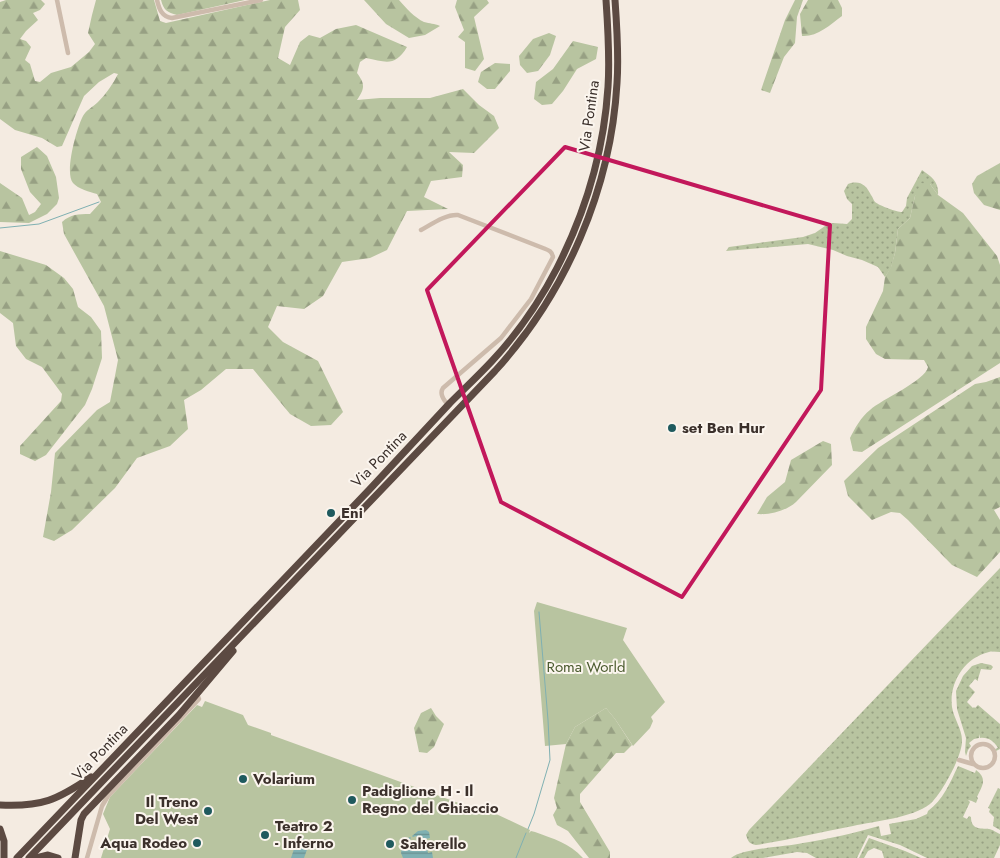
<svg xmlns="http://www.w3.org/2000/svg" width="1000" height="858" viewBox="0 0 1000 858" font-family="Jost,sans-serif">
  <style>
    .grass { fill: url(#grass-dots) }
    .forest { fill: url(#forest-firs) }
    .green { fill: #b8c4a0 }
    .water { fill: url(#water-rules) }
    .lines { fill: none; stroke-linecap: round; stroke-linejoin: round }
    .stream { stroke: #7fb0b2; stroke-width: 1 }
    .minor { stroke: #cdbbac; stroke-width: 4.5 }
    .highway { stroke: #5c4a42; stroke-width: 7 }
    .marked { fill: none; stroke: #c2185b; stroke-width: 4; stroke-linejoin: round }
    .poi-dot { fill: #1f5a5e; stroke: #fbf5ee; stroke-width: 2 }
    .labels { text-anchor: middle; stroke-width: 4; stroke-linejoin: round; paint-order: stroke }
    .street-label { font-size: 15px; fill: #3b302b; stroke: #fbf5ee }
    .poi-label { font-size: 15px; font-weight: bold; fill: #3b302b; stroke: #fbf5ee; text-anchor: start }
    .park-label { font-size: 15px; fill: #4a5a2e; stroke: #fbf5ee }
  </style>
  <defs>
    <pattern id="grass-dots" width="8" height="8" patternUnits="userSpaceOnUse" patternTransform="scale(1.25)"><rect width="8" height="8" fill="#b8c4a0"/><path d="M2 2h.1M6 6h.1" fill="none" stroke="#97a083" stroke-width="1.8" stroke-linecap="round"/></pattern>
    <pattern id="forest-firs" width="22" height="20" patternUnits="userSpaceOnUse" patternTransform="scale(1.25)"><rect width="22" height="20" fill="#b8c4a0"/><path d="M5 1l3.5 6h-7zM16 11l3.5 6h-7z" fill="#97a083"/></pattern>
    <pattern id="water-rules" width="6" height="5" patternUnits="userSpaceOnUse" patternTransform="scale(1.25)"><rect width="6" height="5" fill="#7fb0b2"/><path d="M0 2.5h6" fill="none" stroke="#699091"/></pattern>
  </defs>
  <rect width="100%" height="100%" fill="#f4ebe1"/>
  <g class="grass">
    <path d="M922,170C932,177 939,182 938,195L930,184L915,196L910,218L898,229L895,253L891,268L885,277L878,267L862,260L847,256L833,250L808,244L726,251L729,247L803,237L815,233L825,226L833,223L847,224L852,219V204L847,199L844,191L848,184C860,180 866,185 871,195C873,197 873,200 875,202C880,206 897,212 902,212L906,206L907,198Z"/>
    <path d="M1000,568V652C996,652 992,651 989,652C964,658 949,683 952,707C954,719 962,729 962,740C963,755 941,795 930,804C912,818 875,821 853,826C821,832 788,840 756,845C749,844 748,841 746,835L749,830Z"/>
    <path d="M981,663L991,665L993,667L991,670L981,669L978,679V681L975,679L969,686L975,692L967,702L973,708L974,707L975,708L978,705L1000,724V749L996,751L995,749L998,748C994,741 988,737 980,738L979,734V738L974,739L969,743L971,746L968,750L966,756L965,752L966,738L957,709L956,691L963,676L972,666Z"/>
    <path d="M958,766L975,773L976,770C988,779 982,786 977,797L978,798L976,803L972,801L968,800L970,802L963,817L967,819L969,816L971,817C971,830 980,828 989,829C992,829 997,833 1000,834V845L994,858H927L900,845L868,835L857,858H816L807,853L797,852L763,858H731C743,848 785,847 803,843C827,839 855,833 879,826L881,836L891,834L889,824L916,819L927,814L928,811C943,800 950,783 958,766Z"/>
    <polygon points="998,788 1000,789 1000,830 993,826 994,817 989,812 990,809 988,808"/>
    <polygon points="869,838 905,851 921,858 884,858 882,851 874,848 868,851 864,858 859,858"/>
  </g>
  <g class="forest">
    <path d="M6,0H41L45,4L40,10L33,13L38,20L26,31L20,39L26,41L31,47L25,60L30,64L35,81L40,82L51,73L71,67L89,52L95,44L88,33L92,15L96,0H154L160,21L166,23L270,0H298L300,10L285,27L278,58L290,65L300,42L309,35L320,38L336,29L356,25L407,47C395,67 386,62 366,58L360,62L357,73C366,85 364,89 357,100L380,98H430L463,89L479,105L494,116L499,128L474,153L449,152L463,165L462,177L431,181L424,197L448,209L407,211L387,250L370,258L342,262L323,296L304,309L277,306L268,327L283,342L318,361L343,412L331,425L311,426L290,414L253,369H226L201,390L184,400L188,429L170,446L137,458L115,488L72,530L54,541L43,537L51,492L55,453L97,410L110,402L118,360L104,306L64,234L62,222C71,214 78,214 90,214L101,202L97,194C90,192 78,189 73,183C64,173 77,127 83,116C86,110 93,107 98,102C106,94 113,84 118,74L114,73L99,82L84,96L62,146L57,147L42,138L15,130L0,119V2Z"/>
    <path d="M161,0H245L177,15C167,12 164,11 161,0Z"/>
    <path d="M364,0H399C405,7 415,18 424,22C430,24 434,23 440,26L425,35L409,38L386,24Z"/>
    <polygon points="457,0 487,0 489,3 474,17 484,59 475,71 465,68 465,42 458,37 464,30 455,7"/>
    <polygon points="795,0 803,0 797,17 795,43 784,57 770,93 761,90 785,20"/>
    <path d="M808,0H838L842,8V16C830,25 817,37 802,36L800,14Z"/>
    <polygon points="549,33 556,36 550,55 538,71 527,73 520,65 519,56 533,39"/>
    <polygon points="573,41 598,47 596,59 577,69 563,91 552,104 542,105 534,99 536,82 553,69"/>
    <polygon points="495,63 510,64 510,71 495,89 487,89 478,82 481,72"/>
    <polygon points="37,147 47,156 56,177 59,198 57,204 47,214 29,223 0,222 0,183 22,198 29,215 35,212 41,204 30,192 21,169 21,157"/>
    <polygon points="1000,163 1000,210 984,205 974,193 972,184 977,176"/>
    <path d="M921,183L930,184L938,195L963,213L997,256L1000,265V363L862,452L853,451L850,438C855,428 861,417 870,410C882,399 925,381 928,367L924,360L885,359L876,354L866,339V327L883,291L885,277L891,267L895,253L898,229L910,218L915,196Z"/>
    <polygon points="0,251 46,265 64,278 73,289 78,307 91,317 101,331 102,358 92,389 85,405 46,455 35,461 20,454 20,446 61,401 62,394 42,367 26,359 16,346 13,323 0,313"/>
    <polygon points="1000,377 1000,507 994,510 1000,520 1000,552 977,577 952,565 908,520 900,513 891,512 872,520 848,496 844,481 878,448 975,384 986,382"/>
    <path d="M823,441L831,444L832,465L796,502C786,511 770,515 757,514L767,497L785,482L791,460Z"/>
    <polygon points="431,708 436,716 444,724 434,747 427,753 419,752 414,728 421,713"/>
    <polygon points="606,708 615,719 632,745 624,753 616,753 580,794 580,802 610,852 610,858 589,858 568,831 557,825 553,815 557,808 554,798 566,744 575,727"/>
  </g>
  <g class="green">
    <polygon points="537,602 627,628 623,640 665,702 651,717 653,721 650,728 633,746 615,719 606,708 575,727 566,744 545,746 534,611"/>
    <path d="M205,701L243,715L248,725L271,733V735L467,806L494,813L530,830L529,833L531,831L535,832C554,839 569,843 583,858H101L110,829L103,814L110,797L197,705L202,707Z"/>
  </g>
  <g class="water">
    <polygon points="426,830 429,832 430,838 425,839 428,853 432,852 433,858 403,858 401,853 403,841 410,837 411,838 409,840 413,844 416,844 418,842 416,836 413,837 412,836 418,831"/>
    <polygon points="298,837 310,841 304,858 291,858"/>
  </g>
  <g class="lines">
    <g class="stream">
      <polyline points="0,228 39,224 99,202"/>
      <polyline points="528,829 534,814 550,760 548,720 539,612"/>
      <polyline points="516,858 526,833"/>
    </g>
    <g class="minor">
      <polyline points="57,0 68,53"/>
      <path d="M157,0C159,9 162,17 172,18L261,0"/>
      <path d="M421,230C432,224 446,214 458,215L543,248C548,250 552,251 553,257L531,299L501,338L443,388C439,394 444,400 448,405"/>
      <circle cx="983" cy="756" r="12"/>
      <polyline points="959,760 973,764"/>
      <polyline points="87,858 102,806 108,796 199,699 197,694"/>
    </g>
    <g class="highway">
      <path d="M0,805C42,807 57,800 91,777"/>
      <polyline points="0,829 4,841 4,858"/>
      <path d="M17,858C134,735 252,613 369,490C396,461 423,432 450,403C464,389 479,375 492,361C518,333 540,301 557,268C586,211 604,150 608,87C610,58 608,29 606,0"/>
      <path d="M29,858L495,371C566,293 611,189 617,83C619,55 617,28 615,0"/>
      <polyline points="36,858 48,855 58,858"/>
      <polyline points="75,858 81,820 84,814 179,715 233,651"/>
    </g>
  </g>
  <path class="marked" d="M565,147L830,225L821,390L682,597L501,502L427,290Z"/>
  <g class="poi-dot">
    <circle cx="672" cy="428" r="5"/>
    <circle cx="331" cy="513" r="5"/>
    <circle cx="243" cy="779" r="5"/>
    <circle cx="352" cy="800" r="5"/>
    <circle cx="208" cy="811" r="5"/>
    <circle cx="265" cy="835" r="5"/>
    <circle cx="197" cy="843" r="5"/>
    <circle cx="390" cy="844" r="5"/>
  </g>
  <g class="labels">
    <g class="street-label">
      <text transform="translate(589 116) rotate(-82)" y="5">Via Pontina</text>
      <text transform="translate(379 459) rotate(-46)" y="5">Via Pontina</text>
      <text transform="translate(100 752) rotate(-46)" y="5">Via Pontina</text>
    </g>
    <g class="poi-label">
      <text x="682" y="433">set Ben Hur</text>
      <text x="341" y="518">Eni</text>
      <text x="253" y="784">Volarium</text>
      <text x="362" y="796">Padiglione H - Il<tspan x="362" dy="17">Regno del Ghiaccio</tspan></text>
      <text x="198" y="807" text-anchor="end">Il Treno<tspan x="198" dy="17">Del West</tspan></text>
      <text x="275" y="831">Teatro 2<tspan x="275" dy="17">- Inferno</tspan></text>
      <text x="187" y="848" text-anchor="end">Aqua Rodeo</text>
      <text x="400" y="849">Salterello</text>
    </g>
    <g class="park-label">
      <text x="586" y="672">Roma World</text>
    </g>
  </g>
</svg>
